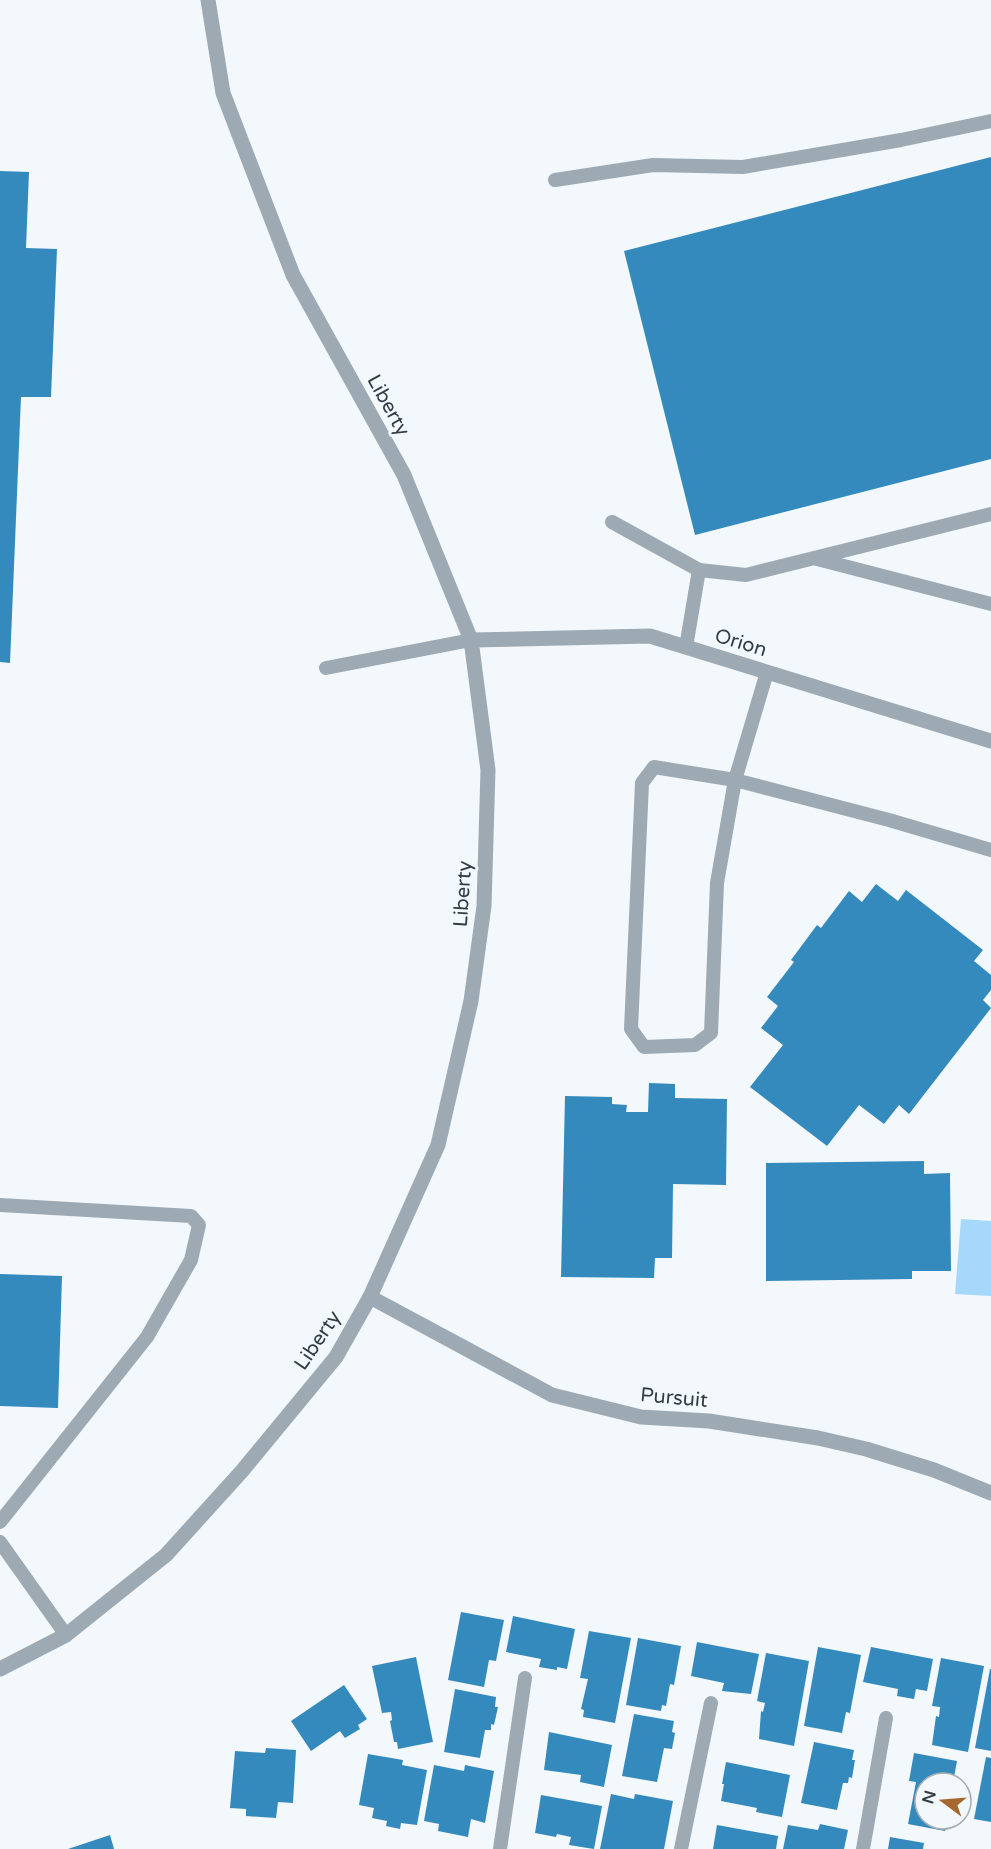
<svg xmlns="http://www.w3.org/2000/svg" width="991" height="1849" viewBox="0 0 991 1849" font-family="'Varela Round',sans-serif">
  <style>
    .green { fill: #a5d8fb }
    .building { fill: #348abd }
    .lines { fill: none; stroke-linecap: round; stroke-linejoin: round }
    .service { stroke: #9eaab3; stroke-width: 14 }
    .minor { stroke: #9eaab3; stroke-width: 15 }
    .tertiary { stroke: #9eaab3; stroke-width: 15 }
    .labels { text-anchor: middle; stroke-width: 6; stroke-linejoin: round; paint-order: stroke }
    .street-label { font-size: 20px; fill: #313c44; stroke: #f2f8fc }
  </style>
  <rect width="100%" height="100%" fill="#f2f8fc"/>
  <polygon class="green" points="961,1219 991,1221 991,1296 955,1294"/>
  <g class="building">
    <polygon points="991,157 991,459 695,535 624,251"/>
    <polygon points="0,171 29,172 26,248 57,249 51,397 21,397 10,663 0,662"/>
    <polygon points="876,884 898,901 906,890 983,950 974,961 991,975 991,990 983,1000 991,1008 909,1114 899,1105 884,1124 859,1105 827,1146 750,1087 783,1045 761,1028 778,1006 767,997 794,962 791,960 817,925 821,928 849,891 862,902"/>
    <polygon points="649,1083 675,1084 675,1098 727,1099 726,1185 673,1184 672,1258 655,1258 654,1278 561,1277 565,1096 612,1097 612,1104 627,1105 626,1112 648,1112"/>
    <polygon points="924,1161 924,1174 950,1173 951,1271 912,1271 912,1279 766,1281 766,1163"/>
    <polygon points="0,1274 62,1276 58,1408 0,1406"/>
    <polygon points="461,1612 504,1620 496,1661 489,1660 484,1687 448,1680"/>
    <polygon points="513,1616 575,1629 567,1669 557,1667 557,1670 539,1667 541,1659 506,1652"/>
    <polygon points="589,1631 631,1638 615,1723 583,1717 584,1710 581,1709 588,1679 580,1678"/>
    <polygon points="638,1638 681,1646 674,1685 670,1684 666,1706 662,1705 661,1711 626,1705"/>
    <polygon points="697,1642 759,1654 751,1694 722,1691 724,1683 691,1676"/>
    <polygon points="818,1647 861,1655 850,1713 846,1712 842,1733 804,1726"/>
    <polygon points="871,1647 933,1659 927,1691 916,1689 914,1699 897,1696 898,1689 863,1682"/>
    <polygon points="766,1653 809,1661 794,1746 759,1739 761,1711 763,1712 765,1703 757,1701"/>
    <polygon points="416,1657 433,1742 398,1749 397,1742 394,1742 390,1721 392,1720 391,1712 382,1713 372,1666"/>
    <polygon points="941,1658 984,1666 968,1752 932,1745 936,1716 939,1717 940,1707 932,1706"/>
    <polygon points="990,1669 991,1669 991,1751 975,1748"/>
    <polygon points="344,1685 367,1719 358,1725 360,1729 345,1738 340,1731 311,1751 291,1721"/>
    <polygon points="455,1689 496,1697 495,1707 498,1707 494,1725 491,1724 491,1730 485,1730 480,1758 444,1752"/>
    <polygon points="634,1714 674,1721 672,1732 675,1733 672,1749 664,1748 657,1782 622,1776"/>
    <polygon points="549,1732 612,1745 604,1787 580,1782 581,1775 544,1770"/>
    <polygon points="814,1742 854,1750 852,1760 855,1760 852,1778 849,1777 848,1783 843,1783 837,1810 801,1803"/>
    <polygon points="266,1748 296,1750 293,1803 278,1802 276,1818 246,1816 246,1809 230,1808 235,1751 265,1753"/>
    <polygon points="914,1753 957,1761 953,1783 925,1783 925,1819 947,1819 945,1831 908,1824 916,1782 909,1781"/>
    <polygon points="368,1754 403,1760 402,1765 427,1770 417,1825 401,1823 400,1829 386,1826 387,1821 372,1818 374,1808 359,1805"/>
    <polygon points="986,1757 991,1758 991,1822 974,1819"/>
    <polygon points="726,1762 790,1775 782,1817 756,1812 757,1808 721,1801 724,1784 722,1784"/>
    <polygon points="434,1765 464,1771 465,1765 494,1771 485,1823 471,1819 468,1837 438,1831 439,1824 424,1821"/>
    <polygon points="611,1794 634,1799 635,1794 673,1801 664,1849 600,1849"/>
    <polygon points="541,1795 602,1806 594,1849 569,1845 571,1837 557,1834 556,1837 535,1833"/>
    <polygon points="820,1824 848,1830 844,1849 783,1849 788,1825 818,1830"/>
    <polygon points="717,1825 778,1836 776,1849 713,1849"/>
    <polygon points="110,1835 114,1849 68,1849"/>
    <polygon points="890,1837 924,1843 923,1849 888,1849"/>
  </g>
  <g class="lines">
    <g class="service">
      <polyline points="555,180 653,165 743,167 901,140 991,121"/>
      <polyline points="612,522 699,570 686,647"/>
      <polyline points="817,559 991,604"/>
      <polyline points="699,570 746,575 991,514"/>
      <polyline points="326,668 471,640"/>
      <polyline points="767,672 735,780 889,820 991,850"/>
      <polygon points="654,767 735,780 717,883 711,1033 695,1045 644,1047 631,1029 642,783"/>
      <polyline points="0,1205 191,1216 199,1225 191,1260 147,1337 0,1522"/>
      <polyline points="0,1542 66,1635"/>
      <polyline points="500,1849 525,1678"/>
      <polyline points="681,1849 711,1703"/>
      <polyline points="863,1849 886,1718"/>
    </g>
    <polyline class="minor" points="471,640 650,636 991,741"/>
    <g class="tertiary">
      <polyline points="370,1297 552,1395 641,1417 709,1421 818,1438 866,1449 934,1470 991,1493"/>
      <polyline points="0,1669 66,1635 166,1555 242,1471 336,1357 370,1297 438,1145 471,1001 484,906 488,770 471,640 404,475 293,275 223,93 208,0"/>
    </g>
  </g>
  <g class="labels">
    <g class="street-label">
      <text transform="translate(389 405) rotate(61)" y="7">Liberty</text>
      <text transform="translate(741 642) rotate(17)" y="7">Orion</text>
      <text transform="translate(462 894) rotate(-86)" y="7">Liberty</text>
      <text transform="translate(317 1340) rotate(-56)" y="7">Liberty</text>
      <text transform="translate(674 1397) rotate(5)" y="7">Pursuit</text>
    </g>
  </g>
  <g transform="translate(943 1801) rotate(286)"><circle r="28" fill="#f2f8fc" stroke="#a5adb2" stroke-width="1.5"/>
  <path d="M0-4.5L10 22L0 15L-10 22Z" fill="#a76830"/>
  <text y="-9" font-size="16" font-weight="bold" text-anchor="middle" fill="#313c44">N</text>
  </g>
</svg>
